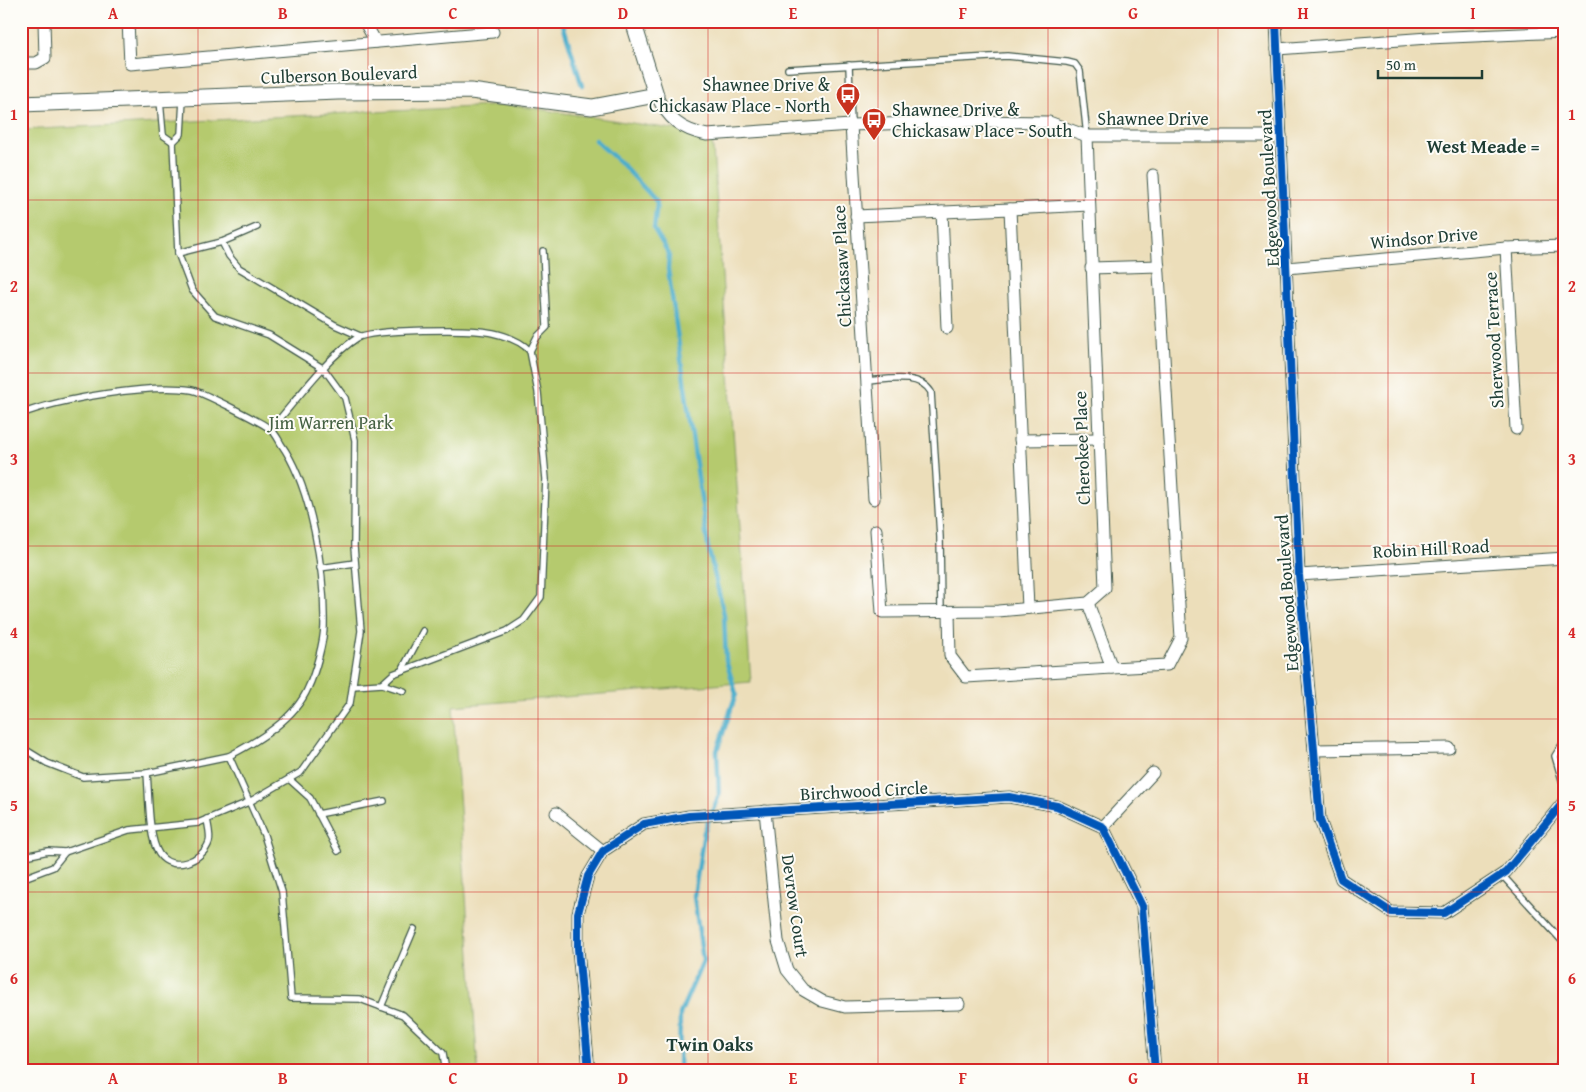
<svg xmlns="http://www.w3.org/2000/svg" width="1586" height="1092" viewBox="0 0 1586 1092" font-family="'Gentium Book Plus',serif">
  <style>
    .green { fill: #b5ca6e; stroke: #6a8451 }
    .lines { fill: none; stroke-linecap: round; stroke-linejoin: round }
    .stream { stroke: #4cadcb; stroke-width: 4.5 }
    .service-casing { stroke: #3e5548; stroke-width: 8 }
    .minor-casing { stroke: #3e5548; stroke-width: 13 }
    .tertiary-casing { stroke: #3e5548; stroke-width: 17 }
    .service { stroke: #fff; stroke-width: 5.5 }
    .minor { stroke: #fff; stroke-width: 11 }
    .tertiary { stroke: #fff; stroke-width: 15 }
    .cycleway-casing { stroke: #fdfcf7; stroke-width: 11 }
    .cycleway { stroke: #0057b8; stroke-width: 8 }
    .grid { fill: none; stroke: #d62828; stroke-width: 1; stroke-opacity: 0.55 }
    .labels { text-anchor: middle; stroke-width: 4; stroke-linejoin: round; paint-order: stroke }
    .street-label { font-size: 18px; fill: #1f3d34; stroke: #fdfcf7 }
    .poi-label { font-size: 18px; fill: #1f3d34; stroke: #fdfcf7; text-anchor: end }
    .park-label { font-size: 18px; fill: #446042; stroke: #fdfcf7 }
    .neighbourhood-label { font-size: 19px; font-weight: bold; fill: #1f3d34; stroke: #fdfcf7 }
    .neatline { fill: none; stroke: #d62828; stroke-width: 2 }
    .grid-label { font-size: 16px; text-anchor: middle; font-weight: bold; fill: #d62828 }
  </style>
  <rect width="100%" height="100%" fill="#fdfcf7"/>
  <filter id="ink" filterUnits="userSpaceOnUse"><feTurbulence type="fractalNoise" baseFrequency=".02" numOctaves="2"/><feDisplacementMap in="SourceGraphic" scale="10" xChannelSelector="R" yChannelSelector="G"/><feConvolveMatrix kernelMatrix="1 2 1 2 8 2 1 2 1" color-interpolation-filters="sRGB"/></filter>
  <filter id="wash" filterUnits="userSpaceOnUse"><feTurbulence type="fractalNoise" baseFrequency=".0096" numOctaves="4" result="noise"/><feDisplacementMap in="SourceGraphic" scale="20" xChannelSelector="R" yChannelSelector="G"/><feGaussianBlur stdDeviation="1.12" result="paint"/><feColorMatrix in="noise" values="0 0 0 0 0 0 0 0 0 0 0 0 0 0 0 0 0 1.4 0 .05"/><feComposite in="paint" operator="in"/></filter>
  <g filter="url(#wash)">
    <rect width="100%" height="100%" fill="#ecdeba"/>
    <polygon class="green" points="511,105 712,135 751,682 453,706 478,1071 21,1071 21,130 349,113 374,110 375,112"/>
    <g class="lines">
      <g class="stream">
        <polyline points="562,21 582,86"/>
        <polyline points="595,140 623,165 657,202 654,229 669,254 668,269 708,547 724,614 726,660 736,694 717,751 719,795 704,832 694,896 703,961 680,1014 679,1071"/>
      </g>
    </g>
  </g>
  <g filter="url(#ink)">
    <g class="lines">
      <defs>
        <g id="service">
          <polyline points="849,65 851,125"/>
          <polyline points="788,69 1007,56 1067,62 1075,64 1080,71 1087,136"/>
          <polyline points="160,100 163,135 173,142"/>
          <polyline points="173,142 181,134 183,100"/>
          <polyline points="222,242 229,256 239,268 335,325 360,336"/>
          <polyline points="178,253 222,242 257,227"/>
          <polyline points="530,351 537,337 547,327 543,251"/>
          <path d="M866,381C886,380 919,372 931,392L940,537L941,613"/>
          <path d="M21,414C60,399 151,383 192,390C200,391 263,423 270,429C275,432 278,439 281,444C312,488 325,572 324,626C324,641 315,674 308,688C295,719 258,741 229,756"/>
          <path d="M271,429C295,402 327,357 357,338C372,329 473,328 493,333C506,336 521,341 530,351L538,392L546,479L541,597L524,620L507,631L393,674L382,684L353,686"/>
          <polyline points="320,568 355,563"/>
          <polyline points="402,670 423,631"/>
          <polyline points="382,684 404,691"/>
          <polyline points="1565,740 1555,756 1565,790"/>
          <polyline points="21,747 47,763 83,777 147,773 229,756 264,835 282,892 291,998 360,999 403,1015 443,1053 446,1071"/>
          <path d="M147,773C149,794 148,838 159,854C172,873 203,861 209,842C211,836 208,826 207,819"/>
          <polyline points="289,779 310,798 338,851"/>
          <polyline points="318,814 384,801"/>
          <polyline points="65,852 129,830 198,823 251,801 301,772 350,703 361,631 354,547 355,440 345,398 324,369 269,335 215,316 192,290 178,253 173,142"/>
          <polyline points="21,857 48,851 65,852 53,867 21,879"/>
          <polyline points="1502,875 1565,944"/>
          <polyline points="381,1007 414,929"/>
        </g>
        <g id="minor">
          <polyline points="128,21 130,64 493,32"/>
          <polyline points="364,21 376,42"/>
          <polyline points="1276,21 1299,575 1320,820 1341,879 1391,912 1444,913 1506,872 1565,800"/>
          <polyline points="1277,49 1428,38 1565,32"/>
          <polyline points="21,63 36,63 45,58 44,21"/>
          <path d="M656,95C668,119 681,130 707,135L851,125L976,121L1049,122L1087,136H1281"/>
          <polyline points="851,125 874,499"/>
          <polyline points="942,212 947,328"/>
          <polyline points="856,216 1010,209"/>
          <polyline points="1506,248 1516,429"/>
          <polyline points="1091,268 1159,266"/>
          <polyline points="1287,268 1506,248 1565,246"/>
          <polyline points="1020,440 1099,439"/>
          <polyline points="876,530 882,612 998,611 1088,603 1105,588 1087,136"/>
          <polyline points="1299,575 1565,558"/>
          <polyline points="1088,603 1112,668 1167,665 1181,638 1153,175"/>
          <polyline points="1028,608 1010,209 1089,205"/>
          <polyline points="949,612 950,656 966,677 1112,668"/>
          <polyline points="1314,750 1449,748"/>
          <polyline points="765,811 778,941 787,970 803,990 822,1001 845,1007 959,1004"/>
          <polyline points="556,813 603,851"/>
          <polyline points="1103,827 1153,773"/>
          <polyline points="589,1071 578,949 578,913 588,876 603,851 644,824 689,816 1009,797 1057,806 1103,827 1142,906 1155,1071"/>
          <polyline points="1559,1071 1565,1054"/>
        </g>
        <polyline id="tertiary" points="21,104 338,92 471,91 592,107 656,95 633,21"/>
      </defs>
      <use href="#service" class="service-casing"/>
      <use href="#minor" class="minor-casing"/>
      <use href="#tertiary" class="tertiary-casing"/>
      <use href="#service" class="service"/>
      <use href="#minor" class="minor"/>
      <use href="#tertiary" class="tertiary"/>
      <defs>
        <g id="cycleway">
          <polyline points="1276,21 1299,575 1320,820 1341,879 1391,912 1444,913 1506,872 1565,800"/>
          <polyline points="589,1071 578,949 578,913 588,876 603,851 644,824 689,816 1009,797 1057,806 1103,827 1142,906 1155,1071"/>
        </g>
      </defs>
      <use href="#cycleway" class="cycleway-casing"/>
      <use href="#cycleway" class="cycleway"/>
    </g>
  </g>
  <path class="grid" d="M198,21V1071M368,21V1071M538,21V1071M708,21V1071M878,21V1071M1048,21V1071M1218,21V1071M1388,21V1071M21,200H1565M21,373H1565M21,546H1565M21,719H1565M21,892H1565"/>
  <defs>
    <symbol id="bus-pin" viewBox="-11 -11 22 30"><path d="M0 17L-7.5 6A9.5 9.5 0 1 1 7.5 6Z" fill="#c8321e" stroke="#fdfcf7"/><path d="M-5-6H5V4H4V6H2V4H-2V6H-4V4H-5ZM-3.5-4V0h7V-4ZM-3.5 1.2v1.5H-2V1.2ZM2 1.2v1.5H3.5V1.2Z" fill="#fff"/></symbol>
  </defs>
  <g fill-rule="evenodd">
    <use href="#bus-pin" x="834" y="81" width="28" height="38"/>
    <use href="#bus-pin" x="860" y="106" width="28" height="38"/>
  </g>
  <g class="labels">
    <g class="street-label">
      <text transform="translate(339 75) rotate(-2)" y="6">Culberson Boulevard</text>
      <text x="1153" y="125">Shawnee Drive</text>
      <text transform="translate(1269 188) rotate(-93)" y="6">Edgewood Boulevard</text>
      <text transform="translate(1424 238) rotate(-5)" y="6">Windsor Drive</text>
      <text transform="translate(842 266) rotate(-93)" y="6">Chickasaw Place</text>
      <text transform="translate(1494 340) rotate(-93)" y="6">Sherwood Terrace</text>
      <text transform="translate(1082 448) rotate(-92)" y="6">Cherokee Place</text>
      <text transform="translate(1431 549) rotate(-3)" y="6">Robin Hill Road</text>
      <text transform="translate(1287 593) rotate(-94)" y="6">Edgewood Boulevard</text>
      <text transform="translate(864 791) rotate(-3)" y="6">Birchwood Circle</text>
      <text transform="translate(795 906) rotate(82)" y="6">Devrow Court</text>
    </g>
    <g class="poi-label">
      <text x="830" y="91">Shawnee Drive &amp;<tspan x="830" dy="21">Chickasaw Place - North</tspan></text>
      <text x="892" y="116" text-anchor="start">Shawnee Drive &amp;<tspan x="892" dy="21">Chickasaw Place - South</tspan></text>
    </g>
    <g class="park-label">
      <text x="331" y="429">Jim Warren Park</text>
    </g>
    <g class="neighbourhood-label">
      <text x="1483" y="153">West Meade =</text>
      <text x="710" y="1051">Twin Oaks</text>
    </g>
  </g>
  <rect width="1586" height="1092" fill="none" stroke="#fdfcf7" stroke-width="55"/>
  <path d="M1378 70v8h104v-8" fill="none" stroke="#1f3d34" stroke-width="2.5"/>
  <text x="1386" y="70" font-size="15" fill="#1f3d34" stroke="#fdfcf7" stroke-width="4" paint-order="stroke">50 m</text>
  <rect x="28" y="28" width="1530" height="1036" class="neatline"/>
  <g class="grid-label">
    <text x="113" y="19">A</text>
    <text x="283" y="19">B</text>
    <text x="453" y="19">C</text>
    <text x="623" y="19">D</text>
    <text x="793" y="19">E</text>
    <text x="963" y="19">F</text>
    <text x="1133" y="19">G</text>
    <text x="1303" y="19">H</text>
    <text x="1473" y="19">I</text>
    <text x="14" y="120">1</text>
    <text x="1572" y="120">1</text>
    <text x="14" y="292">2</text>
    <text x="1572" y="292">2</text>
    <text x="14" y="465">3</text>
    <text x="1572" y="465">3</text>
    <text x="14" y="638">4</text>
    <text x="1572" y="638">4</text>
    <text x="14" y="811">5</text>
    <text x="1572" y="811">5</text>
    <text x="14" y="984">6</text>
    <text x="1572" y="984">6</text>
    <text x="113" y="1084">A</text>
    <text x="283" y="1084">B</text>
    <text x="453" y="1084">C</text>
    <text x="623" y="1084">D</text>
    <text x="793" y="1084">E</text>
    <text x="963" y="1084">F</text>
    <text x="1133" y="1084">G</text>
    <text x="1303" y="1084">H</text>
    <text x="1473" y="1084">I</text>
  </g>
</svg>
